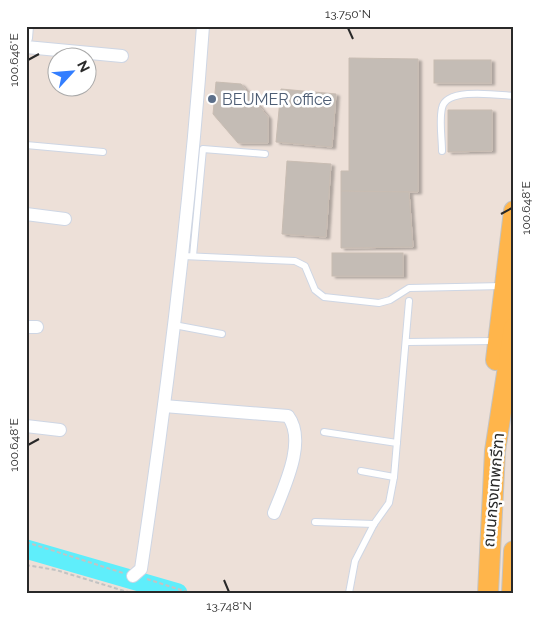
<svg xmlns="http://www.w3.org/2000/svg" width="540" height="619" viewBox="0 0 540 619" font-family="Raleway,'Noto Sans Thai',sans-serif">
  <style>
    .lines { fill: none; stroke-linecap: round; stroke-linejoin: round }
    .river { stroke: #5feefb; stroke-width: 19 }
    .building { fill: #c4bcb5; stroke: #c8bcb2; filter: url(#shadow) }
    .lane-casing { stroke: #ced6e4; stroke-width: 8 }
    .street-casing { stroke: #ced6e4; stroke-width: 14 }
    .primary-casing { stroke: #c3c3c3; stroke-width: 22 }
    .path { stroke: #c3c3c3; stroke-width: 2; stroke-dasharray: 4 2.5; stroke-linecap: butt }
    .lane { stroke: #fff; stroke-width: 6 }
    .street { stroke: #fff; stroke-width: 12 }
    .primary { stroke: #ffb54b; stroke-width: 20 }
    .ticks { fill: none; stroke: #292929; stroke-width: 2 }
    .service-dot { fill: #5c6f8a; stroke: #fff; stroke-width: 2 }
    .labels { text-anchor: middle; stroke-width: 5; stroke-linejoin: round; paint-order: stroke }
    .service-label { font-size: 16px; fill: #4e5e75; stroke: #fff; text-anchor: start }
    .street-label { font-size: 16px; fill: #292929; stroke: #fff }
    .neatline { fill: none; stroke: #292929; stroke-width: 2 }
    .ticks-label { font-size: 12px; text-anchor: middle; fill: #292929 }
  </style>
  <defs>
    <filter id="shadow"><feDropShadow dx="3.5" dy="2" stdDeviation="1" flood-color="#0004"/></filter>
  </defs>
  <rect width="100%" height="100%" fill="#ede0d8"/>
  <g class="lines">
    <polyline class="river" points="26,549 178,593"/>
  </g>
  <g class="building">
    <polygon points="349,58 418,59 418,192 341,191 341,171 349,171"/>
    <rect x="434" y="60" width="57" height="23"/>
    <polygon points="216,82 241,84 268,117 268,143 238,143 213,114"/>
    <polygon points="281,89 336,94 332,147 276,142"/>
    <polygon points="448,110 492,110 492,151 448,152"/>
    <polygon points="287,161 331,164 326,237 282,234"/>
    <polygon points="341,191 409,192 413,247 341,248"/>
    <rect x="332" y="253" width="71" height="23"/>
  </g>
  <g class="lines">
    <defs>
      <g id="lane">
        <polyline points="26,145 103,152"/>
        <path d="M442,151C442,138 439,121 442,108C446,87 498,95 514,96"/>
        <polyline points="183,256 295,261 305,266 315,290 324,297 379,303 390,300 409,288 503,286"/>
        <polyline points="193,256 203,149 265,154"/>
        <polyline points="174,325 222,334"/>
        <polyline points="407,342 496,341"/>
        <polyline points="324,432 397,443"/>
        <polyline points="361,471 394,477"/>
        <polyline points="315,522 374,524"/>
        <polyline points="349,593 355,561 374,524 389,503 394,477 409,301"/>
      </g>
      <g id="street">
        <polyline points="26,38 27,26"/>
        <polyline points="26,47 122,56"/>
        <polyline points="26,214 65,219"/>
        <polyline points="26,327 37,327"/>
        <path d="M164,406L288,416C307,441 284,487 274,513"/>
        <polyline points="26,426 60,430"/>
        <path d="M133,576L141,569C168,389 190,208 203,26"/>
      </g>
      <g id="primary">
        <polyline points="496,360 514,211"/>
        <polyline points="488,593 495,451 514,328"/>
        <polyline points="512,593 514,551"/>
      </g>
    </defs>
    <use href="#lane" class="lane-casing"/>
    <use href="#street" class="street-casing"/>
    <use href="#primary" class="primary-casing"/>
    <g class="path">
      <polyline points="26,542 123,573"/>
      <polyline points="26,565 56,570 131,593"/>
      <polyline points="147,579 190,593"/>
    </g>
    <use href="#lane" class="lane"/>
    <use href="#street" class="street"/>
    <use href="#primary" class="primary"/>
  </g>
  <path class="ticks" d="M348,28L353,39M28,60L39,54M501,214L512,208M28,445L39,439M224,580L229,592"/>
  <circle class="service-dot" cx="212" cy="99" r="5"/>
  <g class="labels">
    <g class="service-label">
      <text x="222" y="105">BEUMER office</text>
    </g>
    <g class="street-label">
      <text transform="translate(493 490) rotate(-85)" y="6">ถนนกรุงเทพกรีฑา</text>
    </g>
  </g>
  <rect width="540" height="619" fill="none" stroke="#ffffff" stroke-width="55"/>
  <g transform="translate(72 72) rotate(64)"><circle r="24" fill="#ffffff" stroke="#a9a9a9"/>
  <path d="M0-4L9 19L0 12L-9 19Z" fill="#337eff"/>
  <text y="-8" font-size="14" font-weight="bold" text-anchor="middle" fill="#292929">N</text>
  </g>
  <rect x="28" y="28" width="484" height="564" class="neatline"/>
  <g class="ticks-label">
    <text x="348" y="18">13.750°N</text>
    <text transform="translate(14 60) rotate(-90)" y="4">100.646°E</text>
    <text transform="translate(526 208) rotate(-90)" y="4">100.648°E</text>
    <text transform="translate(14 445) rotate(-90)" y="4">100.648°E</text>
    <text x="229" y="610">13.748°N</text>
  </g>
</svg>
